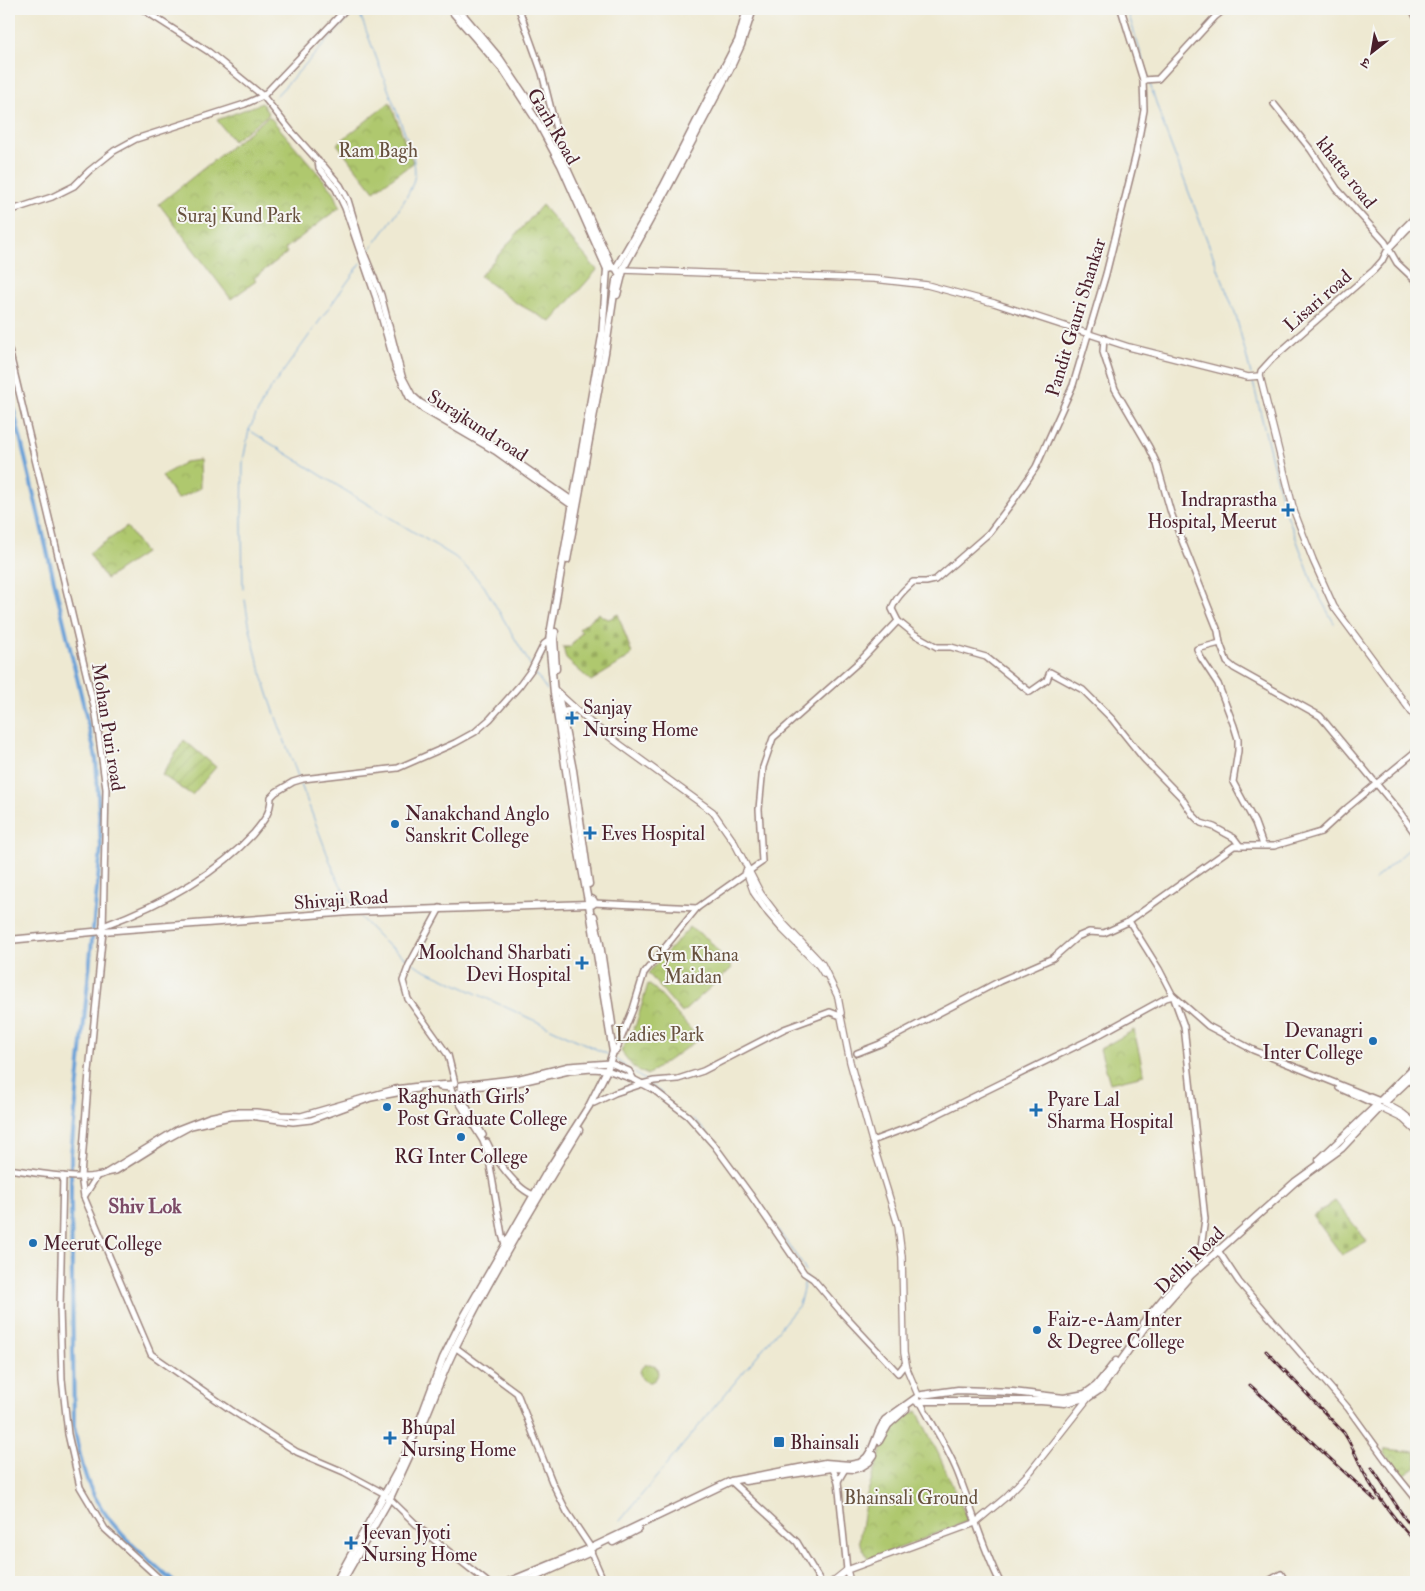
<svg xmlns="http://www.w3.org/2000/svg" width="1425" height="1591" viewBox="0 0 1425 1591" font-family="'IM FELL Double Pica','Noto Serif Devanagari',serif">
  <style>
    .cemetery { fill: url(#cemetery-stones); stroke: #7c744c }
    .park { fill: url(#park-crowns); stroke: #7c744c }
    .garden { fill: url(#garden-furrows); stroke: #7c744c }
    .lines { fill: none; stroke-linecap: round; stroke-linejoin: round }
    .stream { stroke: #69a0d7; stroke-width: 1 }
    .canal { stroke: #69a0d7; stroke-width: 4 }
    .tertiary-casing { stroke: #9c847e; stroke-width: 8 }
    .secondary-casing { stroke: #9c847e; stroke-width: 8 }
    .primary-casing { stroke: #9c847e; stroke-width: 9 }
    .tertiary { stroke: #fff; stroke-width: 5 }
    .secondary { stroke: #fff; stroke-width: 5.5 }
    .primary { stroke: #fff; stroke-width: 6 }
    .rail-casing { stroke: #4a1f2b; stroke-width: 3 }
    .rail { stroke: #f6f6f2; stroke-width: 1; stroke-dasharray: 4; stroke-linecap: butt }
    .poi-dot { fill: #1f6fb2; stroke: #f6f6f2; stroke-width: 2 }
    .labels { text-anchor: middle; stroke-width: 4; stroke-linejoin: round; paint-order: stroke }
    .street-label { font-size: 19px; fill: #4a1f2b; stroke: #f6f6f2 }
    .park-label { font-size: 19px; fill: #68523f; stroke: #f6f6f2 }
    .poi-label { font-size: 19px; fill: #4a1f2b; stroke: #f6f6f2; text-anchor: start }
    .neighbourhood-label { font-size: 20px; font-weight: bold; fill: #7c4b66; stroke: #f6f6f2 }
  </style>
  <defs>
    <pattern id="cemetery-stones" width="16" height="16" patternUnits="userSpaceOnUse" patternTransform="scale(1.25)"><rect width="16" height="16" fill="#afc86e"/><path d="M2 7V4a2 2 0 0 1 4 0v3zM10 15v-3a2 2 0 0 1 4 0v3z" fill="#98ab5f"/></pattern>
    <pattern id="park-crowns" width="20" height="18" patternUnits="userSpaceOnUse" patternTransform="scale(1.25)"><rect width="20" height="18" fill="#afc86e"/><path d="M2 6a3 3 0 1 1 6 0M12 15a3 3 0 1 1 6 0" fill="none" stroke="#98ab5f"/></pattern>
    <pattern id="garden-furrows" width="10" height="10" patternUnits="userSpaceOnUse" patternTransform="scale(1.25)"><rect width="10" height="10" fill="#afc86e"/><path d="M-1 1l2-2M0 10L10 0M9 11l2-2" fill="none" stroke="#98ab5f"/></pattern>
  </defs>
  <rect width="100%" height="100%" fill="#f6f6f2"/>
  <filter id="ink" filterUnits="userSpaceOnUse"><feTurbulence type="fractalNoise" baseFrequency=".02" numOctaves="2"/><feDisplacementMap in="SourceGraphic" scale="10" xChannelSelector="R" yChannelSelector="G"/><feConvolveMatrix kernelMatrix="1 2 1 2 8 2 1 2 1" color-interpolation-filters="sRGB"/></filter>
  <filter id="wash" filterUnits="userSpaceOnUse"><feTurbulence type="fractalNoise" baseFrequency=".0096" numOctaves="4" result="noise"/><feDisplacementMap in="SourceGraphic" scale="20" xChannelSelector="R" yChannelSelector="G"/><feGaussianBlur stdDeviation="1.12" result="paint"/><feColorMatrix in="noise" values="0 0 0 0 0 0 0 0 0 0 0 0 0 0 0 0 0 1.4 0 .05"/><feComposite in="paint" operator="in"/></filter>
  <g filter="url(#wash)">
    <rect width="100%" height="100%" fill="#eee9d2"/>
    <g class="cemetery">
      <polygon points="599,613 603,617 609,619 618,614 632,654 622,662 591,681 566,659 563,647 570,647 582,632 579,629"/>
      <polygon points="1335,1201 1367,1241 1342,1255 1313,1216"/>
    </g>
    <g class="park">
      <polygon points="390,102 413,163 374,191 337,144"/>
      <polygon points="262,103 269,114 233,141 217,120"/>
      <polygon points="269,116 334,192 340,207 285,249 287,253 254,278 256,281 231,299 159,204"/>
      <polygon points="542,205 597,270 551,322 513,301 480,276"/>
      <polygon points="200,460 201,488 177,499 162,476 185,462"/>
      <polygon points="127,527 145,553 106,579 89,553"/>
      <polygon points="690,927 708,939 732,968 682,1013 648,973"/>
      <polygon points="648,984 655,989 699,1039 647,1075 633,1067 621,1051 636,1024"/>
      <polygon points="1134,1030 1144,1075 1110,1083 1100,1049"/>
      <circle cx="649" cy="1373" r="9"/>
      <polygon points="917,1411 939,1455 968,1521 869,1560 859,1541 866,1497 884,1443 898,1421"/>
      <polygon points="1385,1449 1416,1452 1416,1466 1402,1478 1384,1452"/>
    </g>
    <polygon class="garden" points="184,740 216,767 192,795 162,775"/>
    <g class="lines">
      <g class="stream">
        <path d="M358,9L413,155C414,163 416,171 414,179C409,200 380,236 366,255"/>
        <polyline points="1127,9 1148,77"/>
        <polyline points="1149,81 1164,127 1236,316 1251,374"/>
        <polyline points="275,97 357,9"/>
        <polyline points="1252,378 1282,501 1315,589 1334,623"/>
        <polyline points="249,430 351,494 455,557 470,571 484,586 531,666"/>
        <polyline points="243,589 242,525 243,461 249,430 265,397 361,263"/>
        <path d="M245,600C254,663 277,720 299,779"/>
        <polyline points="533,670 547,690"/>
        <polyline points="300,782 336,877 353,906"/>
        <polyline points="1374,880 1416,843"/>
        <polyline points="359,916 385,943 409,960"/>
        <polyline points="412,962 419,967 609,1055"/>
        <polyline points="615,1059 626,1067"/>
        <polyline points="633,1072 646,1081"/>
        <polyline points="649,1084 664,1095"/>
        <polyline points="694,1119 718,1146"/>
        <polyline points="743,1180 804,1267 805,1271"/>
        <polyline points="620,1521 799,1305 806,1277"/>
      </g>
      <path class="canal" d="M9,390L96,758L101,848L71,1154V1206L74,1426C78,1446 81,1466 89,1485C106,1526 142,1554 174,1582"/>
    </g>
  </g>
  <g filter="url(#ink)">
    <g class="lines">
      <defs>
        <g id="tertiary">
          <polyline points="142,9 209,52 263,96 292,132 318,161 323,165 340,185 348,200 364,253 381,295 402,376 412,395 421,403 490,443 576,503"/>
          <polyline points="519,9 542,73 557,133 557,147 554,150"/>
          <polyline points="1412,9 1416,17"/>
          <polyline points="1143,80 1158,79 1215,17 1225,9"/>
          <polyline points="1274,104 1311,150 1337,189 1385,242 1397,263 1416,281"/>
          <polyline points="318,161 319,168 336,189 345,208 376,298 396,369 409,397 423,409 495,451 574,507"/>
          <polyline points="9,211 52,197 74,186 89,171 114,151 136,139 245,104 263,96 346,9"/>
          <polyline points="1396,239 1401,231 1416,216"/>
          <polyline points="1104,338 1103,352 1115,389 1149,447 1157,464 1171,513 1218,631 1220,643 1197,649 1201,658 1218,684 1234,726 1238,739 1238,751 1233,782 1255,823 1263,845"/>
          <polyline points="9,350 96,715 106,789 103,931 89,1072 81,1176 84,1197 151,1354 231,1410 297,1452 344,1472 385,1494 423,1531 487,1582"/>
          <polyline points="1260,376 1261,371 1272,359 1374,270 1382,261 1388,249 1416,220"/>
          <polyline points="898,621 914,634 937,647 951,647 986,657 1030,692 1047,680 1050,672 1083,690 1112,719 1144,759 1181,797 1193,815 1201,823 1214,827 1234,838 1240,846"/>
          <polyline points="1220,643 1227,662 1234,668 1320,716 1399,811 1416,835"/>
          <polyline points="593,903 697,908"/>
          <polyline points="440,908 409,965 403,981 408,999 448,1055 455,1083"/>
          <polyline points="1129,921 1159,969 1173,996 1184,1026 1205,1219 1201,1248 1206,1262"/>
          <path d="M103,926C157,906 214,877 253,834C263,822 271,813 271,797L276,792L293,782L303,779L398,768L455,743L475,732L490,719L520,685L531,670L544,644L551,639"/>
          <polyline points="1174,996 1208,1026 1253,1050 1380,1101"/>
          <path d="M613,1052L616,1051L633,1009L644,973L697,908L762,862L759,809L763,767L773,738L860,661L898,621L892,609C895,598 905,589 913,582H926L935,580L989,533L1013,501L1036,467L1073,385L1106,274L1136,154L1144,110L1143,80L1121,9"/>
          <polyline points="857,1053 880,1044 1000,981 1053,958 1077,937 1089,932 1104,933 1126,923 1234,846 1274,846 1321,832 1347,808 1416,751"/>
          <polyline points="461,1085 520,1078 569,1066 610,1063 629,1071 634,1080"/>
          <polyline points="440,1087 451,1088"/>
          <polyline points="461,1088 517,1083 569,1071 592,1069 607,1070 635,1080 654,1090 688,1116 714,1145 750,1194 804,1273 813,1279 843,1314 898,1373 905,1364"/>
          <polyline points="1339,1088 1377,1105"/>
          <polyline points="452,1091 483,1141 488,1154 502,1235 505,1244 507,1246"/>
          <polyline points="458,1092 483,1135"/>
          <polyline points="594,1103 615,1093 642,1084 654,1081 678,1079 703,1071 784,1029 830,1012 838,1015"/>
          <polyline points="872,1141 920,1123 1095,1037 1166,998 1173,996"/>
          <path d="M487,1142C494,1158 517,1190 534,1195"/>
          <path d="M9,1169C31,1172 88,1183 106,1173L178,1129L209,1117L232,1112H256L281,1115L301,1116L395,1089L419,1086L453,1084"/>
          <polyline points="106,1173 116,1171 167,1139 191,1126 230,1117 250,1116 293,1122 311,1120 371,1098 417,1089"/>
          <polyline points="63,1176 60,1308 62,1379 68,1434 80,1487 105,1529 163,1582"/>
          <polyline points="84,1197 97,1176"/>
          <polyline points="1217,1249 1239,1282 1348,1408 1395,1473 1416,1499"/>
          <polyline points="455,1347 517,1393 552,1482 567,1512 591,1548"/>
          <path d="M921,1403C933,1426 947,1447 957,1471C972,1508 982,1547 1000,1582"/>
          <polyline points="832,1467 838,1481 847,1570"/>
          <polyline points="838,1481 845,1469 846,1465"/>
          <polyline points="733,1483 797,1542 821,1582"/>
          <polyline points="591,1552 604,1582"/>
          <polyline points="1267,1582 1281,1574 1286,1582"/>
        </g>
        <g id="secondary">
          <polyline points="623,270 874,279 927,285 994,303 1129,347 1248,377 1260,376 1294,511 1313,560 1334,607 1416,718"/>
          <polyline points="554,689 591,723 622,746 713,812 734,842 761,894 783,923 822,964 838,997 841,1013"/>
          <polyline points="746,871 754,893 768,913 782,929 819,966 824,974"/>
          <polyline points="841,1017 850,1062 872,1141 898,1225 902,1257 904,1353 907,1369 918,1395"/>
          <polyline points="1384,1103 1402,1113 1416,1124"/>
          <polyline points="1380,1108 1403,1119 1416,1131"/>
          <polyline points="847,1570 850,1582"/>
          <polyline points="832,1582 847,1570 975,1523 1006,1497 1030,1472 1089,1397 1088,1396"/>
        </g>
        <g id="primary">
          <polyline points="450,9 505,72 539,124 561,165 607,269 602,336 549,640 554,693 577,842 588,901"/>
          <polyline points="458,9 500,59 531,105"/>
          <polyline points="558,149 612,267"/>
          <polyline points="616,268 663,187 731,54 738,41 747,9"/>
          <polyline points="617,295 624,267 668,187 730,69 741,45 753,9"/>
          <polyline points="567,560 605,353 616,281 620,275 616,268 612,267 607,269"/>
          <polyline points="555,632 554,639 556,669"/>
          <polyline points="559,699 573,770 589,884"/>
          <polyline points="562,712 573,710"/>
          <circle cx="591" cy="902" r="3"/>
          <polyline points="594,916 600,944 612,1024"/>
          <polyline points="9,940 103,931 350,912 588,904"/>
          <polyline points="1380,1101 1416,1065"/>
          <polyline points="1384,1103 1416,1073"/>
          <polyline points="1319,1160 1377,1105"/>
          <polyline points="1143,1323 1168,1293 1192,1269"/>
          <polyline points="922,1395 958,1390 1013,1392 1064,1398 1085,1394 1096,1386 1116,1361"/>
          <polyline points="917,1402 921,1403 924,1401 1041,1401 1065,1403 1089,1397 1101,1389 1144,1328 1191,1275 1295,1182 1342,1148 1380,1108"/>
          <path d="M420,1430C433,1402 442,1373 456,1346C493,1272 536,1201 579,1130"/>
          <polyline points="879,1441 888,1425 906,1409"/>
          <polyline points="745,1481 832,1468 854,1469 861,1467 869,1462 874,1455"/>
          <polyline points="613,1542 638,1529"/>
          <polyline points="336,1582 398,1470 414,1436 443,1358 462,1320 547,1172 589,1106 607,1070 613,1052 589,905"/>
          <polyline points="342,1582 390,1498 413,1448"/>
          <polyline points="508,1582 591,1548 731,1481 825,1463 850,1465 860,1463 867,1457 872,1449 880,1429 885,1420 916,1398"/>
          <polyline points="524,1582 591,1552"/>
        </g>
      </defs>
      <use href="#tertiary" class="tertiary-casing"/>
      <use href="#secondary" class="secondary-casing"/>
      <use href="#primary" class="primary-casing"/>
      <use href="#tertiary" class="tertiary"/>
      <use href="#secondary" class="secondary"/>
      <use href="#primary" class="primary"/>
      <defs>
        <g id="rail">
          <path d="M1266,1351L1344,1433C1352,1445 1357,1458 1363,1471C1375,1494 1398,1524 1416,1542"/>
          <polyline points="1250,1385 1375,1500"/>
          <polyline points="1372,1468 1404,1517 1416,1532"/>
        </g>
      </defs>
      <use href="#rail" class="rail-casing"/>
      <use href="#rail" class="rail"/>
    </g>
  </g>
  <g class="poi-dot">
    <path d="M1285.5 502.5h5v5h5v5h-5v5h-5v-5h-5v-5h5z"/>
    <path d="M569.5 710.5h5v5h5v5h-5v5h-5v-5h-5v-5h5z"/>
    <circle cx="395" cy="824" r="5"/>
    <path d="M587.5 825.5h5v5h5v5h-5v5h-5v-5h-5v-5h5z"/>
    <path d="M579.5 955.5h5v5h5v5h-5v5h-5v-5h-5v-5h5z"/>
    <circle cx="1373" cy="1041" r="5"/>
    <circle cx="387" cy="1107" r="5"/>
    <path d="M1033.5 1102.5h5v5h5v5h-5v5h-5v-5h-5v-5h5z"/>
    <circle cx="461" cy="1137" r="5"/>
    <circle cx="33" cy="1243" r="5"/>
    <circle cx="1037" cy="1330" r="5"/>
    <path d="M387.5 1430.5h5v5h5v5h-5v5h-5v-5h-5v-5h5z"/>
    <rect x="773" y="1436" width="12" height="12" rx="2.5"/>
    <path d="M348.5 1535.5h5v5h5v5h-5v5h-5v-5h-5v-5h5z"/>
  </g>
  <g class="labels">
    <g class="street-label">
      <text transform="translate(554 126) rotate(60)" y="7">Garh Road</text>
      <text transform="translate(1347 172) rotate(52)" y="7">khatta road</text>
      <text transform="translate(1317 300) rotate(-41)" y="7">Lisari road</text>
      <text transform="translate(1075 317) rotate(-73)" y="7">Pandit Gauri Shankar</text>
      <text transform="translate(478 425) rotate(33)" y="7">Surajkund road</text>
      <text transform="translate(109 727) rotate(81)" y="7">Mohan Puri road</text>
      <text transform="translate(341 899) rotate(-4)" y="7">Shivaji Road</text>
      <text transform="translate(1189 1260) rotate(-44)" y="7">Delhi Road</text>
    </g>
    <g class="park-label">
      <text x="378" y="157">Ram Bagh</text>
      <text x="239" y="222">Suraj Kund Park</text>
      <text x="693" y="961">Gym Khana<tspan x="693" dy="22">Maidan</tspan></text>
      <text x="660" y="1041">Ladies Park</text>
      <text x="911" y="1504">Bhainsali Ground</text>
    </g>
    <g class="poi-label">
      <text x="1277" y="506" text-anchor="end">Indraprastha<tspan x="1277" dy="22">Hospital, Meerut</tspan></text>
      <text x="583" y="714">Sanjay<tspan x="583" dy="22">Nursing Home</tspan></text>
      <text x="405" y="820">Nanakchand Anglo<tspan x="405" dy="22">Sanskrit College</tspan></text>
      <text x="601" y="840">Eves Hospital</text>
      <text x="571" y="959" text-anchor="end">Moolchand Sharbati<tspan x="571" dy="22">Devi Hospital</tspan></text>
      <text x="1363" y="1037" text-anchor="end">Devanagri<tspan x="1363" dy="22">Inter College</tspan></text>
      <text x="397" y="1103">Raghunath Girls'<tspan x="397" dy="22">Post Graduate College</tspan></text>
      <text x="1047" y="1106">Pyare Lal<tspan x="1047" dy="22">Sharma Hospital</tspan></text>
      <text x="461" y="1163" text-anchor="middle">RG Inter College</text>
      <text x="43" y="1250">Meerut College</text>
      <text x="1047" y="1326">Faiz-e-Aam Inter<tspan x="1047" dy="22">&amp; Degree College</tspan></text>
      <text x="401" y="1434">Bhupal<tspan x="401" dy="22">Nursing Home</tspan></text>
      <text x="790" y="1449">Bhainsali</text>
      <text x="362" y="1539">Jeevan Jyoti<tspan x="362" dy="22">Nursing Home</tspan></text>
    </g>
    <g class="neighbourhood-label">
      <text x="145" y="1213">Shiv Lok</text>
    </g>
  </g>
  <rect width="1425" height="1591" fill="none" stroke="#f6f6f2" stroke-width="30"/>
  <g transform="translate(1372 52) rotate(211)" stroke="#f6f6f2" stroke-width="4" paint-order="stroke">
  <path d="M0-4L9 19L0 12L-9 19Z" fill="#4a1f2b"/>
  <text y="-8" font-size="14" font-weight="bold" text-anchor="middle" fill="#4a1f2b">उ</text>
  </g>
</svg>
